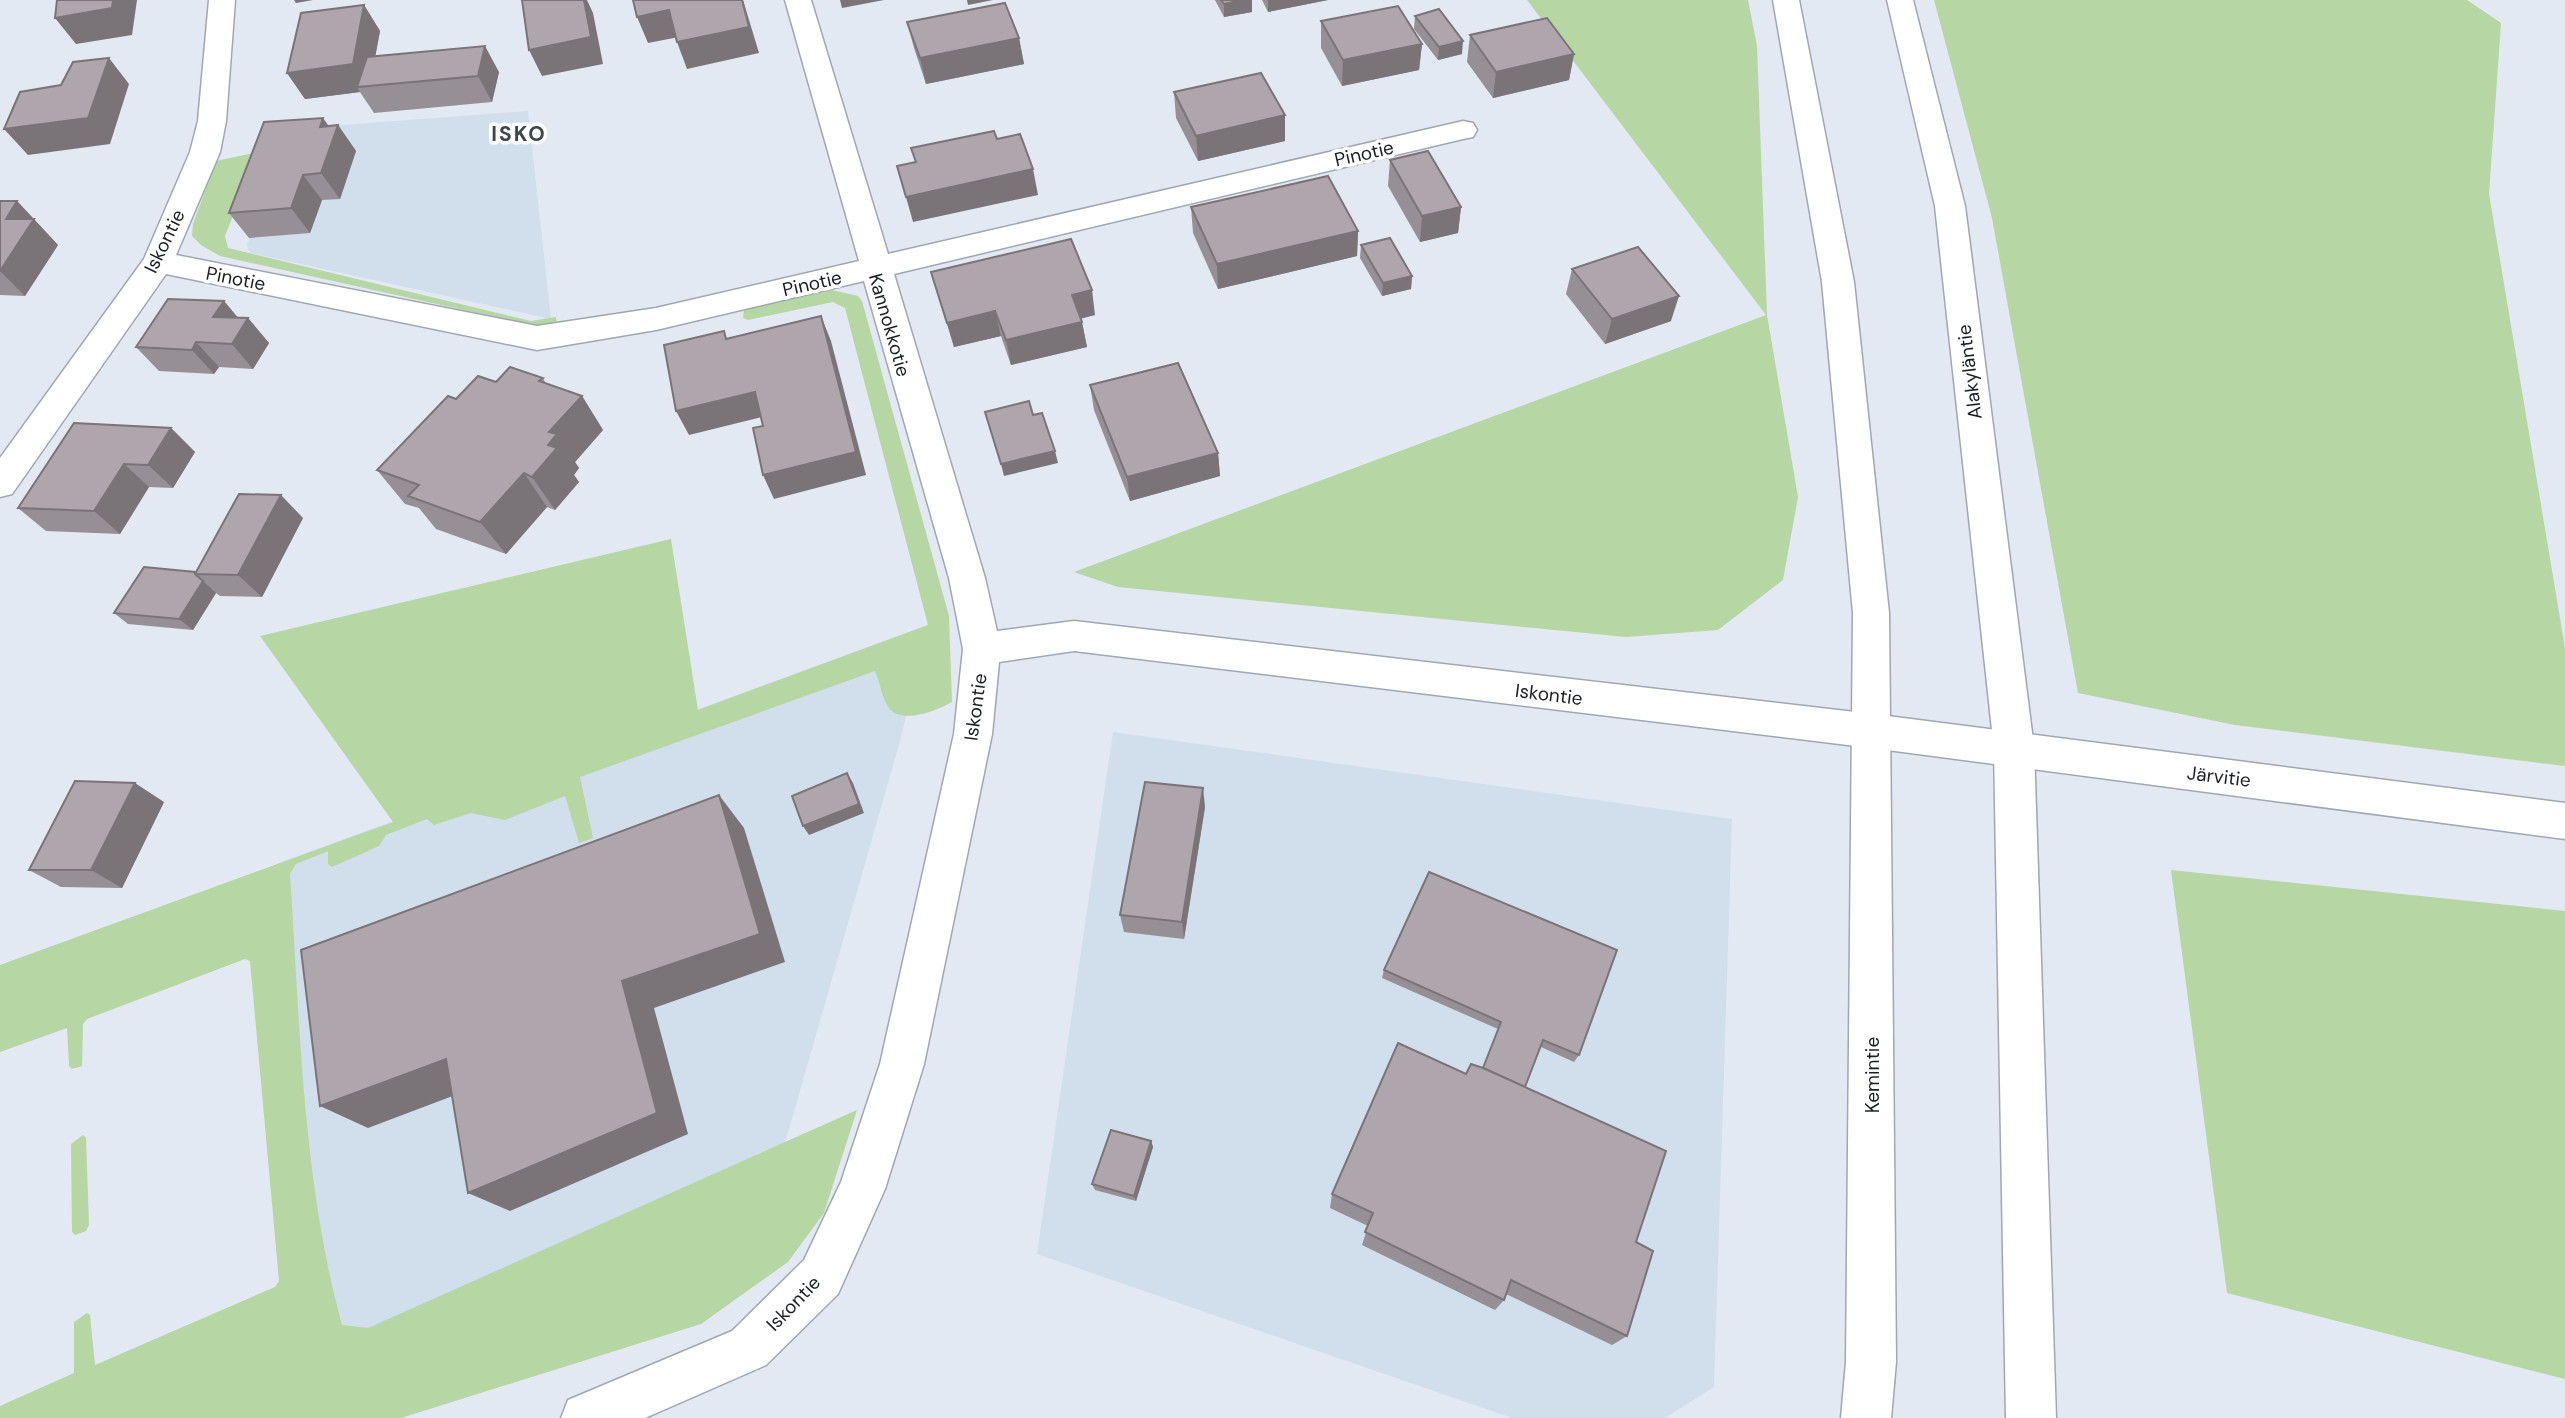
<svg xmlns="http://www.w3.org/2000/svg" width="2565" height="1418" viewBox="0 0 2565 1418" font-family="'DM Sans',sans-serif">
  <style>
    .built { fill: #d1deec }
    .green { fill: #b6d6a4 }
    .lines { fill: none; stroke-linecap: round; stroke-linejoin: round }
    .minor-casing { stroke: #a0a7b0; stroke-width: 3 }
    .tertiary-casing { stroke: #a0a7b0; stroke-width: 3 }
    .secondary-casing { stroke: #a0a7b0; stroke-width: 3 }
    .minor { fill: #fff; fill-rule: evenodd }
    .tertiary { fill: #fff; fill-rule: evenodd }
    .secondary { fill: #fff; fill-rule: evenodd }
    .wall { fill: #968f95 }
    .shaded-wall { fill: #7a7479 }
    .building { fill: #afa6ad; stroke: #7a7479; stroke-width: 2 }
    .labels { text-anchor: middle; stroke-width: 7; stroke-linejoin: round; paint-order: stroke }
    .street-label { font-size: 19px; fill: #1c1f22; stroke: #fff }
    .far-district-label { font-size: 21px; font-weight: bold; letter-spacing: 2px; fill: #3e444b; stroke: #fff }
  </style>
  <rect width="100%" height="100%" fill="#e2e9f2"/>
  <g class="built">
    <polygon points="528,111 551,319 251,253 248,249 247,245 290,129"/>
    <polygon points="928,625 900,741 749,1269 332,1394 276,864"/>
    <polygon points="1113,732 1732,819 1714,1387 1665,1418 1512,1418 1037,1254"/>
  </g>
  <g class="green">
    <polygon points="1527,0 1748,0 1757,46 1767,315 1798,497 1783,580 1718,630 1626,637 1118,587 1074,572 1766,315"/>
    <polygon points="1934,0 2467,0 2501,23 2489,194 2565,648 2565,766 2235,725 2078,693 1992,218"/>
    <polygon points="258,152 225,236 228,248 531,321 556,317 557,325 532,325 220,256 201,245 192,236 193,224 216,161"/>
    <path d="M832,290L858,296L862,301L949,616L952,702C938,710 902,725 889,708C882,699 880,682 875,671L580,777L593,838L579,843L565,796L505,820L471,813L434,825L427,819L386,835L379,846L332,867L328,864V851L296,864L290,874C300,1024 302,1179 342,1325L368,1328L857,1110L824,1213L788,1262L701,1324L401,1418H0V1406L74,1373V1322L87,1313L90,1315L95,1365L275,1287L279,1281L250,961L245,959L87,1019L83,1024L82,1066L72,1069L69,1066L67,1028L0,1052V965L393,822L260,636L671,539L698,710L928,625L845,308L833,302L748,320L743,318L744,310Z"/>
    <polygon points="2171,870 2565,911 2565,1379 2227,1293"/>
    <polygon points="83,1135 86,1138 89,1225 86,1231 75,1235 72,1232 71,1144"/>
  </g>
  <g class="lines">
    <defs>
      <polygon id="minor" points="209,0 235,0 226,121 220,152 176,255 537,326 656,308 859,261 785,0 811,0 888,254 1463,121 1473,123 1477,130 1473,137 1463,139 894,274 985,578 997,631 1074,621 1872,714 1886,719 1891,731 1886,743 1872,748 1074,651 999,662 992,734 924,1064 885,1189 838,1294 766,1365 645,1418 561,1418 568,1400 732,1331 804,1260 841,1182 880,1064 954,734 963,649 949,578 864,281 656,330 537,350 166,274 12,494 0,497 0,458 144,259 190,152 198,121"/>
      <polygon id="tertiary" points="1872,714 2565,803 2565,839 1872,748 1858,743 1853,731 1858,719"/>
      <g id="secondary">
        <polygon points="1773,0 1799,0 1854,282 1889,613 1896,1362 1891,1418 1841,1418 1846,1362 1853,613 1822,282"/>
        <polygon points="1887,0 1913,0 1965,206 2034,748 2056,1418 2006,1418 1994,748 1935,206"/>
      </g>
    </defs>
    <use href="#minor" class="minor-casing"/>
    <use href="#tertiary" class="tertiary-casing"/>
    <use href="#secondary" class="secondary-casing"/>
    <use href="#minor" class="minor"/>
    <use href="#tertiary" class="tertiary"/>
    <use href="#secondary" class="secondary"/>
  </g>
  <g class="wall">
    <polygon points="1215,0 1252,0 1252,12 1224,17"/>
    <polygon points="1262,0 1328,0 1268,12"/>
    <polygon points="364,5 380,31 375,56 499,72 492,102 374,113 360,92 305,99 287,73"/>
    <polygon points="1415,16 1462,54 1438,60 1414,29"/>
    <polygon points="1321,21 1422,44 1419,70 1342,86 1321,48"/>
    <polygon points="907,22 1019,38 1024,64 926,84 914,48"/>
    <polygon points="1470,35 1574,54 1569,80 1493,98 1467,62"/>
    <polygon points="1174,92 1285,115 1285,141 1198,161 1176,118"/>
    <polygon points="338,125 356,151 340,199 322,200 310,233 249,238 229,213 329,126"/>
    <polygon points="1390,160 1461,207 1458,233 1420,242 1388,186"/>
    <polygon points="0,201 17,201 58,245 25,296 0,295"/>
    <polygon points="1191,207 1358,231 1357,256 1218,289 1193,233"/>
    <polygon points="1361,245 1412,276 1411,289 1382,296 1360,258"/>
    <polygon points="1572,269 1671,321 1605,344 1566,294"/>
    <polygon points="931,272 1095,315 1081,318 1087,347 1011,365 1001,336 954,347"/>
    <polygon points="224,301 238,318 248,318 269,343 253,369 219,367 214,374 159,371 136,347"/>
    <polygon points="543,378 546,384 582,396 603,430 575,462 579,468 574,475 579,482 555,510 547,507 506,554 436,529 419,508 405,504 377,470 456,399 496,382"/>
    <polygon points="1090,385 1218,453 1220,476 1130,501 1094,410"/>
    <polygon points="171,428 195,452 173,488 149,487 120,534 46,531 18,508"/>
    <polygon points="303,518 262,597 220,596 216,593 193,630 128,624 114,613"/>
    <polygon points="164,802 122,888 61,887 29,870"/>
    <polygon points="1205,807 1184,939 1124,932 1120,915"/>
    <polygon points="1384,970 1579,1055 1574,1062 1541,1047 1525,1087 1636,1242 1627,1336 1612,1345 1506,1294 1504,1300 1495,1310 1362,1245 1368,1226 1330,1208 1332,1194 1466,1074 1483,1068 1498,1029 1382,978"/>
    <polygon points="1151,1141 1153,1147 1136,1201 1095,1190 1092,1184"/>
  </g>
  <g class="shaded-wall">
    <polygon points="113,0 137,0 132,35 76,44 55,18"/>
    <polygon points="294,0 313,0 296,3"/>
    <polygon points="584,0 587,0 593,13 603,64 542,76 529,50"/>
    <polygon points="742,0 743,0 759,53 687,69 677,42"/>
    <polygon points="840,0 884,0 842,8"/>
    <polygon points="967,0 993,0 968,5"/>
    <polygon points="1243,0 1252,0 1252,12 1224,17 1224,4"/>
    <polygon points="1268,0 1328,0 1268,12"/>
    <polygon points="364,5 380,31 370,86 357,87 360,92 305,99 287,73"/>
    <polygon points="669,10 679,37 648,43 637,17"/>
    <polygon points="1019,38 1024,64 926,84 920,58"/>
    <polygon points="1463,41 1462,54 1438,60 1439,47"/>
    <polygon points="1422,44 1419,70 1342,86 1343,60"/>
    <polygon points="485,46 499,72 492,102 478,76"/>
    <polygon points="1574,54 1569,80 1493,98 1496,72"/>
    <polygon points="109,58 129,84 110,144 28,155 4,129"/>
    <polygon points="1285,115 1285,141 1198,161 1196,136"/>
    <polygon points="323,118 335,135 338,125 356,151 340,199 321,173 320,127"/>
    <polygon points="1033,169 1038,195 913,222 906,197"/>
    <polygon points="303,175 322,200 310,233 291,208"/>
    <polygon points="17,201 58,245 25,296 0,271 6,219"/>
    <polygon points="1461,207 1458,233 1420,242 1422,216"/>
    <polygon points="1358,231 1357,256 1218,289 1217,264"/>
    <polygon points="1412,276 1411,289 1382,296 1383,283"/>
    <polygon points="1092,290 1095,315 1076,320 1072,295"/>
    <polygon points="1679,296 1671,321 1605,344 1612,319"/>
    <polygon points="224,301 244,325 248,318 269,343 253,369 232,344 213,317"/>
    <polygon points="995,311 1001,336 954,347 947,323"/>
    <polygon points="821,316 831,341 866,475 774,499 763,475"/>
    <polygon points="1082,322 1087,347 1011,365 1006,340"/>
    <polygon points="196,342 219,367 214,374 192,350"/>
    <polygon points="755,392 766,416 689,435 676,411"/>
    <polygon points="582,396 603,430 575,462 579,468 574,475 579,482 555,510 532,477 548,445 549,432"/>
    <polygon points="171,428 195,452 173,488 148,465"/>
    <polygon points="1055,451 1058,463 1004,476 1001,464"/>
    <polygon points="1218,453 1220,476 1130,501 1127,477"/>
    <polygon points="124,464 149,487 120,534 94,511"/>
    <polygon points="524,473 547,507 506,554 480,522"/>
    <polygon points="281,495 303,518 262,597 238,575"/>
    <polygon points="203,581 216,593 193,630 179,619"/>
    <polygon points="847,773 853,783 864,813 809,835 803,826"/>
    <polygon points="135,783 164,802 122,888 91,870"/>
    <polygon points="1203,788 1205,807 1184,939 1182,922"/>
    <polygon points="719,795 744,828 785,962 654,1008 688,1134 510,1211 468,1193 622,981"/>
    <polygon points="446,1059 487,1083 368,1128 320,1106"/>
    <polygon points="1151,1141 1153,1147 1136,1201 1134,1196"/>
  </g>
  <g class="building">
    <polygon points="57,0 113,0 112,8 55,18"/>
    <polygon points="522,0 584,0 591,37 529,50"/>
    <polygon points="633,0 742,0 749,27 677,42 669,10 637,17"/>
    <polygon points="1221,0 1243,0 1224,4"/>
    <polygon points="1005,3 1019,38 920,58 907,22"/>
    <polygon points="364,5 353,64 287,73 301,13"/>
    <polygon points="1398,6 1422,44 1343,60 1321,21"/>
    <polygon points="1439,9 1463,41 1439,47 1415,16"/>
    <polygon points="1547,18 1574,54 1496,72 1470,35"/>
    <polygon points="485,46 478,76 357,87 367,57"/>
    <polygon points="109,58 88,118 4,129 20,92 61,85 73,62"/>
    <polygon points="1261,73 1285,115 1196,136 1174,92"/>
    <polygon points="323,118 320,127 338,125 321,173 303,175 291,208 229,213 264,122"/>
    <polygon points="994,131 997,139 1020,134 1033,169 906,197 897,166 916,162 911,148"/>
    <polygon points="1428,151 1461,207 1422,216 1390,160"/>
    <polygon points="1328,176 1358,231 1217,264 1191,207"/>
    <polygon points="0,201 17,201 6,219 34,219 0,271"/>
    <polygon points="1390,238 1412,276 1383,283 1361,245"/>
    <polygon points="1071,239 1092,290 1072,295 1082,322 1006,340 995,311 947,323 931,272"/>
    <polygon points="1638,247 1679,296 1612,319 1572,269"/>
    <polygon points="168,299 224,301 213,317 248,318 232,344 196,342 192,350 136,347"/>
    <polygon points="821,316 856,452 763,475 753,428 763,426 755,392 676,411 664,345 724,331 726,339"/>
    <polygon points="1178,363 1218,453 1127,477 1090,385"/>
    <polygon points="510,367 543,378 539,381 582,396 549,432 557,434 548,445 557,448 532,477 524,473 480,522 408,496 419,485 377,470 448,396 456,399 478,376 496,382"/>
    <polygon points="1029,401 1033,415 1042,413 1055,451 1001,464 985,412"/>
    <polygon points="74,423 171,428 148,465 124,464 94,511 18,508"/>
    <polygon points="239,494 281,495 238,575 195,574"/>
    <polygon points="144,567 195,572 195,574 203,581 179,619 114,613"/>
    <polygon points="847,773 859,804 803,826 792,796"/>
    <polygon points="75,781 135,783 91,870 29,870"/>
    <polygon points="1145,782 1203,788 1182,922 1120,915"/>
    <polygon points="719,795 760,934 622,981 657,1113 468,1193 446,1059 320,1106 301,950"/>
    <polygon points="1429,872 1617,950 1579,1055 1543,1040 1525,1087 1483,1068 1501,1022 1384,970"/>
    <polygon points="1398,1043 1466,1074 1471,1064 1483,1068 1666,1151 1636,1242 1653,1251 1627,1336 1511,1280 1504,1300 1365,1232 1373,1213 1332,1194"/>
    <polygon points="1111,1130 1151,1141 1134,1196 1092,1184"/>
  </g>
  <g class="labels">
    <g class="street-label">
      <text transform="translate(1364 153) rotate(-13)" y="7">Pinotie</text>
      <text transform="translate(164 241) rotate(-64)" y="7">Iskontie</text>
      <text transform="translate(236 278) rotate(11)" y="7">Pinotie</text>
      <text transform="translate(812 283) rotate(-13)" y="7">Pinotie</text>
      <text transform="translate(890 325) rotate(74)" y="7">Kannokkotie</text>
      <text transform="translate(1969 372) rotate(-97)" y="7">Alakyläntie</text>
      <text transform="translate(1549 694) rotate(7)" y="7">Iskontie</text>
      <text transform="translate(975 707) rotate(-82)" y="7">Iskontie</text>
      <text transform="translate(2219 776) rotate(7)" y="7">Järvitie</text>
      <text transform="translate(1872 1075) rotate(-90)" y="7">Kemintie</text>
      <text transform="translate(793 1303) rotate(-46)" y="7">Iskontie</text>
    </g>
    <g class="far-district-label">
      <text x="519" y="141">ISKO</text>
    </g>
  </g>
</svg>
